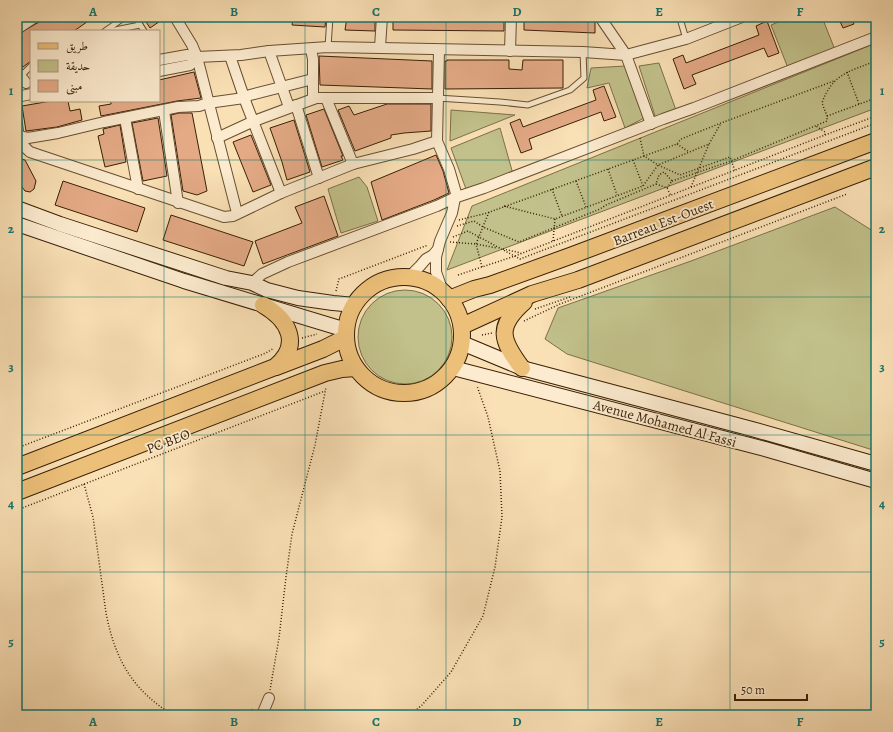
<svg xmlns="http://www.w3.org/2000/svg" width="893" height="732" viewBox="0 0 893 732" font-family="Alegreya,Amiri,serif">
  <style>
    .green { fill: #c2c18b; stroke: #7d7048 }
    .building { fill: #e4aa86; stroke: #381f05 }
    .lines { fill: none; stroke-linecap: round; stroke-linejoin: round }
    .lane-casing { stroke: #684f31; stroke-width: 7 }
    .street-casing { stroke: #684f31; stroke-width: 12 }
    .secondary-casing { stroke: #381f05; stroke-width: 16 }
    .primary-casing { stroke: #381f05; stroke-width: 18 }
    .path { stroke: #381f05; stroke-width: 1.5; stroke-dasharray: 1 2; stroke-linecap: butt }
    .lane { stroke: #fcebcf; stroke-width: 5 }
    .street { stroke: #fcebcf; stroke-width: 10 }
    .secondary { stroke: #fcebcf; stroke-width: 14 }
    .primary { stroke: #edc07a; stroke-width: 16 }
    .grid { fill: none; stroke: #0f766e; stroke-width: 1; stroke-opacity: 0.55 }
    .labels { text-anchor: middle; stroke-width: 3.5; stroke-linejoin: round; paint-order: stroke }
    .street-label { font-size: 14px; fill: #381f05; stroke: #fcebcf }
    .neatline { fill: none; stroke: #0f766e; stroke-width: 1.5 }
    .grid-label { font-size: 13px; text-anchor: middle; font-weight: bold; fill: #0f766e }
  </style>
  <rect width="100%" height="100%" fill="#fae0b5"/>
  <filter id="stains"><feTurbulence type="fractalNoise" baseFrequency=".005" numOctaves="4"/><feColorMatrix values="0 0 0 0 .2 0 0 0 0 .09 0 0 0 0 .02 0 0 0 .5 -.17"/></filter>
  <radialGradient id="worn" r=".72"><stop offset=".6" stop-color="#630" stop-opacity="0"/><stop offset="1" stop-color="#630" stop-opacity=".3"/></radialGradient>
  <g class="green">
    <polygon points="791,17 822,17 835,50 788,68 771,25"/>
    <polygon points="876,43 876,108 447,270 472,206"/>
    <polygon points="659,63 677,113 657,122 639,66"/>
    <polygon points="625,66 644,118 625,128 609,83 587,88 591,68"/>
    <polygon points="451,110 515,115 450,141"/>
    <polygon points="500,128 513,174 466,189 451,148"/>
    <polygon points="359,177 367,187 378,221 341,233 328,189"/>
    <polygon points="835,207 876,233 876,451 567,354 545,339 558,308 691,261"/>
    <circle cx="405" cy="337" r="47"/>
  </g>
  <g class="building">
    <polygon points="41,17 94,17 74,31 31,31 31,61 23,67 17,58 17,35 39,22"/>
    <polygon points="143,17 166,17 150,28"/>
    <polygon points="293,17 326,17 325,27 292,25"/>
    <polygon points="347,17 375,17 375,31 345,30"/>
    <polygon points="393,17 504,17 504,31 393,30"/>
    <polygon points="524,17 594,18 595,22 595,33 524,30"/>
    <polygon points="838,17 851,17 854,24 843,28"/>
    <polygon points="767,21 779,53 768,57 764,48 692,75 696,84 684,89 673,59 683,55 686,63 759,35 756,26"/>
    <polygon points="319,56 432,61 432,89 320,85"/>
    <polygon points="447,60 509,60 509,69 522,70 523,60 563,60 563,88 445,89 445,61 447,61"/>
    <polygon points="194,72 201,98 177,101 101,116 99,106 111,104 111,101 159,101 159,80"/>
    <polygon points="604,86 616,117 604,121 601,112 529,139 532,149 521,153 510,123 520,119 523,127 596,100 593,90"/>
    <polygon points="51,101 68,101 70,111 80,109 82,120 57,127 26,131 22,106"/>
    <polygon points="387,104 431,104 431,131 404,133 391,135 391,138 355,151 338,110 349,106 354,115"/>
    <polygon points="324,109 343,156 341,156 343,160 322,167 306,115"/>
    <polygon points="179,113 192,113 207,191 197,195 183,191 171,115"/>
    <polygon points="158,118 167,176 143,181 132,123"/>
    <polygon points="294,120 310,172 287,180 282,162 270,128"/>
    <polygon points="120,125 126,162 105,167 98,136 104,134 103,129"/>
    <polygon points="251,135 271,185 253,192 233,142"/>
    <polygon points="436,155 443,171 449,193 434,200 382,220 371,182"/>
    <polygon points="17,158 25,160 36,181 34,189 30,192 25,191 17,180"/>
    <polygon points="63,181 145,208 137,232 55,205"/>
    <polygon points="324,196 338,236 263,264 255,241 302,223 295,207"/>
    <polygon points="171,215 253,242 244,266 163,240"/>
  </g>
  <g class="lines">
    <defs>
      <g id="lane">
        <polyline points="135,17 144,31"/>
        <polyline points="683,17 681,22 686,39"/>
        <polyline points="105,31 125,17"/>
        <polyline points="110,31 140,25"/>
        <polyline points="328,47 330,17"/>
        <polyline points="21,76 31,66"/>
        <polyline points="437,98 500,102 528,105 570,90 584,78 583,52"/>
      </g>
      <g id="street">
        <polyline points="175,17 192,45 197,57 237,213"/>
        <polyline points="600,17 626,55 651,124"/>
        <polyline points="17,29 35,17"/>
        <polyline points="380,47 382,17"/>
        <polyline points="311,49 313,59 313,99"/>
        <polyline points="439,50 437,141 449,169 456,193 452,213 440,241 436,257 436,272 443,292"/>
        <polyline points="269,51 289,107"/>
        <polyline points="510,51 511,17"/>
        <polyline points="230,56 246,103 281,193"/>
        <polyline points="159,60 187,55 197,57 241,55 269,51 328,47 583,52 626,55 686,39 742,17"/>
        <polyline points="17,71 26,83"/>
        <polyline points="159,71 190,65 197,57"/>
        <polyline points="17,97 31,94"/>
        <polyline points="326,98 353,164"/>
        <polyline points="296,105 319,178"/>
        <polyline points="164,111 178,203"/>
        <polyline points="125,118 138,189"/>
        <path d="M17,123C18,135 20,144 30,152L224,217L233,216L281,193L353,164L413,149L437,141"/>
        <polyline points="18,136 28,138 58,133 104,122 178,107 199,106 208,103 244,98 250,95 313,79"/>
        <polyline points="217,138 254,121 316,98 437,98"/>
        <polyline points="409,277 420,266 426,259 433,255 438,249"/>
        <polyline points="252,283 262,274 288,262 437,206 454,198 484,188 663,119 694,108 876,37"/>
        <polyline points="262,715 269,698"/>
      </g>
      <g id="secondary">
        <polyline points="17,208 60,224 226,278 252,283 267,290 298,298 333,303 355,305"/>
        <polyline points="17,224 184,281 346,330"/>
        <polyline points="462,343 522,368 752,429 876,464"/>
        <polyline points="453,368 765,449 876,481"/>
      </g>
      <g id="primary">
        <circle cx="404" cy="335" r="58"/>
        <polyline points="449,299 474,289 490,285 570,256 876,141"/>
        <polyline points="462,326 532,294 578,280 876,167"/>
        <polyline points="276,367 323,349 345,338"/>
        <path d="M522,368C501,340 496,327 524,302"/>
        <path d="M17,467L275,367C302,345 289,320 263,305"/>
        <polyline points="17,492 325,373 342,369 356,368"/>
      </g>
    </defs>
    <use href="#lane" class="lane-casing"/>
    <use href="#street" class="street-casing"/>
    <use href="#secondary" class="secondary-casing"/>
    <use href="#primary" class="primary-casing"/>
    <g class="path">
      <polyline points="847,72 859,104"/>
      <polyline points="827,116 876,98"/>
      <polyline points="825,135 876,116"/>
      <polyline points="640,138 644,156 677,144 681,139 721,123 834,81"/>
      <polyline points="677,144 689,152"/>
      <polyline points="633,160 643,186"/>
      <polyline points="608,169 617,195"/>
      <polyline points="576,181 586,207"/>
      <path d="M672,181L731,161L827,121V116L822,103C832,74 850,71 876,61"/>
      <polyline points="691,187 709,144"/>
      <polyline points="667,188 672,181 664,172 659,175 656,184 667,188 671,196"/>
      <polyline points="552,189 562,216"/>
      <polyline points="504,206 555,219 643,186 658,165 709,144 721,123"/>
      <polyline points="459,220 487,213 644,156 658,165 680,175 730,157 735,171"/>
      <polyline points="457,226 474,221 483,227 519,242 600,209 606,205 656,184"/>
      <polyline points="453,237 468,231 520,259 876,123"/>
      <polyline points="553,241 555,219"/>
      <polyline points="450,242 476,244 497,248"/>
      <polyline points="503,249 521,253"/>
      <polyline points="482,267 476,244 489,212"/>
      <polyline points="458,275 515,256 825,135 825,132 816,126"/>
      <polyline points="336,291 339,279 428,245"/>
      <polyline points="535,309 570,297"/>
      <polyline points="524,321 560,304 847,194"/>
      <polyline points="482,335 492,333"/>
      <polyline points="302,338 317,334"/>
      <polyline points="17,448 266,353 274,348"/>
      <path d="M84,484L93,517L106,613C115,659 132,690 173,715"/>
      <polyline points="17,510 325,391"/>
      <polyline points="270,690 279,638 286,577 292,534 315,445 326,387"/>
      <polyline points="244,715 253,709"/>
      <polyline points="410,715 422,705 451,672 483,616 495,567 502,517 500,471 488,417 477,386"/>
    </g>
    <use href="#lane" class="lane"/>
    <use href="#street" class="street"/>
    <use href="#secondary" class="secondary"/>
    <use href="#primary" class="primary"/>
  </g>
  <path class="grid" d="M164,17V715M305,17V715M446,17V715M588,17V715M730,17V715M17,160H876M17,297H876M17,435H876M17,572H876"/>
  <g class="labels">
    <g class="street-label">
      <text transform="translate(663 222) rotate(-21)" y="5">Barreau Est-Ouest</text>
      <text transform="translate(665 423) rotate(15)" y="5">Avenue Mohamed Al Fassi</text>
      <text transform="translate(168 441) rotate(-21)" y="5">PC BEO</text>
    </g>
  </g>
  <rect width="893" height="732" fill="none" stroke="#fae0b5" stroke-width="44"/>
  <rect x="30" y="30" width="130" height="72" fill="#fcebcf" stroke="#ae997e"/>
  <rect x="38" y="43" width="20" height="6" fill="#edc07a" stroke="#ae997e"/>
  <text x="66" y="50" font-size="12" fill="#381f05">طريق</text>
  <rect x="38" y="60" width="20" height="12" fill="#c2c18b" stroke="#ae997e"/>
  <text x="66" y="70" font-size="12" fill="#381f05">حديقة</text>
  <rect x="38" y="80" width="20" height="12" fill="#e4aa86" stroke="#ae997e"/>
  <text x="66" y="90" font-size="12" fill="#381f05">مبنى</text>
  <path d="M735 694v6h72v-6" fill="none" stroke="#381f05" stroke-width="2"/>
  <text x="741" y="694" font-size="12" fill="#381f05" stroke="#fcebcf" stroke-width="3" paint-order="stroke">50 m</text>
  <rect x="22" y="22" width="849" height="688" class="neatline"/>
  <g class="grid-label">
    <text x="93" y="16">A</text>
    <text x="234" y="16">B</text>
    <text x="376" y="16">C</text>
    <text x="517" y="16">D</text>
    <text x="659" y="16">E</text>
    <text x="800" y="16">F</text>
    <text x="11" y="95">1</text>
    <text x="882" y="95">1</text>
    <text x="11" y="233">2</text>
    <text x="882" y="233">2</text>
    <text x="11" y="371">3</text>
    <text x="882" y="371">3</text>
    <text x="11" y="508">4</text>
    <text x="882" y="508">4</text>
    <text x="11" y="646">5</text>
    <text x="882" y="646">5</text>
    <text x="93" y="726">A</text>
    <text x="234" y="726">B</text>
    <text x="376" y="726">C</text>
    <text x="517" y="726">D</text>
    <text x="659" y="726">E</text>
    <text x="800" y="726">F</text>
  </g>
  <rect width="100%" height="100%" filter="url(#stains)"/>
  <rect width="100%" height="100%" fill="url(#worn)"/>
</svg>
